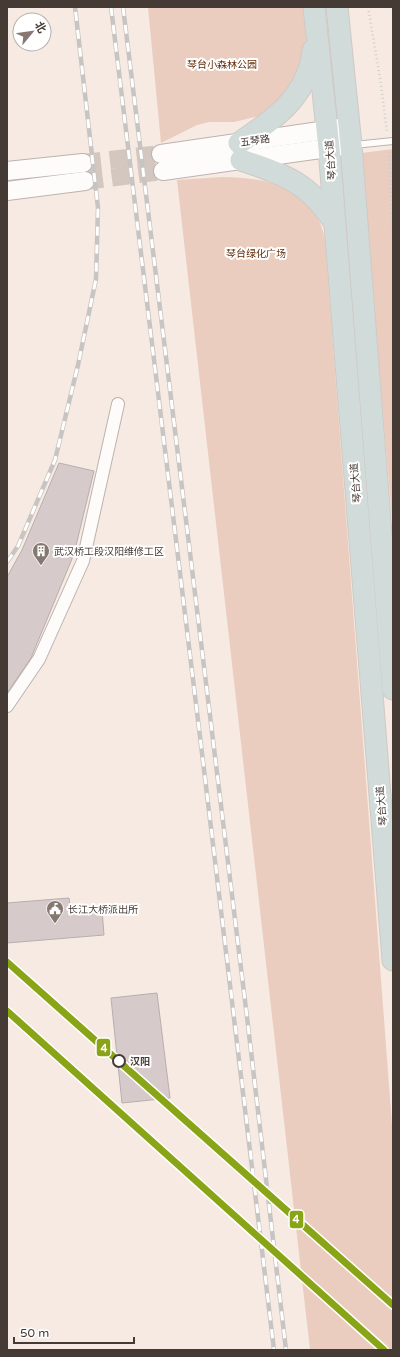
<svg xmlns="http://www.w3.org/2000/svg" width="400" height="1357" viewBox="0 0 400 1357" font-family="'Varela Round','Noto Sans SC',sans-serif">
  <style>
    .green { fill: #eacdbf }
    .building { fill: #d6cbca; stroke: #b8aead }
    .lines { fill: none; stroke-linecap: round; stroke-linejoin: round }
    .secondary-tunnel { stroke: #d3c7c0; stroke-width: 18; stroke-dasharray: 18 9; stroke-linecap: butt }
    .service-casing { stroke: #bdb2ad; stroke-width: 8 }
    .minor-casing { stroke: #bdb2ad; stroke-width: 14 }
    .secondary-casing { stroke: #bdb2ad; stroke-width: 20 }
    .trunk-casing { stroke: #d0c9c4; stroke-width: 23 }
    .path { stroke: #d2cdcb; stroke-width: 2.5; stroke-dasharray: 1 3; stroke-linecap: butt }
    .service { stroke: #fefcfb; stroke-width: 6 }
    .minor { stroke: #fefcfb; stroke-width: 12 }
    .secondary { stroke: #fefcfb; stroke-width: 18 }
    .trunk { stroke: #d1dbd9; stroke-width: 21 }
    .rail-casing { stroke: #c7c4c2; stroke-width: 4.5 }
    .rail { stroke: #fff; stroke-width: 3; stroke-dasharray: 9; stroke-linecap: butt }
    .metro-1-casing { stroke: #fff; stroke-width: 10 }
    .metro-1 { stroke: #89a517; stroke-width: 7 }
    .stop-dot { fill: #fff; stroke: #463a34; stroke-width: 2 }
    .labels { text-anchor: middle; stroke-width: 4; stroke-linejoin: round; paint-order: stroke }
    .park-label { font-size: 10px; fill: #632c07; stroke: #fff }
    .street-label { font-size: 10px; fill: #463a34; stroke: #fff }
    .poi-label { font-size: 10px; fill: #463a34; stroke: #fff; text-anchor: start }
    .stop-label { font-size: 10px; font-weight: bold; fill: #463a34; stroke: #fff; text-anchor: start }
    .line-badge { stroke: #fff; stroke-width: 1.5 }
    .badge-label { font-size: 11px; text-anchor: middle; font-weight: bold; fill: #fff }
  </style>
  <rect width="100%" height="100%" fill="#f6eae3"/>
  <g class="green">
    <polygon points="148,7 303,7 307,44 295,83 268,111 259,116 234,122 209,122 197,125 161,143"/>
    <polygon points="393,149 393,531 361,153"/>
    <path d="M222,177C269,178 313,185 325,239L393,1138V1350H310L177,180Z"/>
  </g>
  <g class="building">
    <polygon points="59,463 94,471 74,554 31,658 7,693 7,577 22,550"/>
    <polygon points="69,898 71,913 102,910 104,935 7,943 7,903"/>
    <polygon points="157,993 170,1098 122,1103 111,998"/>
  </g>
  <g class="lines">
    <g class="secondary-tunnel">
      <polyline points="83,163 161,154"/>
      <polyline points="85,181 163,171"/>
    </g>
    <defs>
      <polyline id="service" points="354,145 393,141"/>
      <polyline id="minor" points="7,706 39,659 83,561 118,404"/>
      <g id="secondary">
        <polyline points="161,154 340,128"/>
        <polyline points="7,171 83,163"/>
        <polyline points="163,171 342,146"/>
        <polyline points="7,191 85,181"/>
      </g>
      <g id="trunk">
        <polyline points="314,7 329,148 393,960"/>
        <polyline points="337,7 351,145 393,689"/>
        <path d="M239,143C274,120 309,95 313,50"/>
        <path d="M241,160C285,175 308,182 334,222"/>
      </g>
    </defs>
    <use href="#service" class="service-casing"/>
    <use href="#minor" class="minor-casing"/>
    <use href="#secondary" class="secondary-casing"/>
    <use href="#trunk" class="trunk-casing"/>
    <g class="path">
      <polyline points="368,7 380,78 387,131"/>
      <polyline points="389,152 393,244"/>
    </g>
    <use href="#service" class="service"/>
    <use href="#minor" class="minor"/>
    <use href="#secondary" class="secondary"/>
    <use href="#trunk" class="trunk"/>
    <defs>
      <g id="rail">
        <path d="M111,7C165,455 221,902 274,1350"/>
        <polyline points="123,7 247,1017 286,1350"/>
        <polyline points="7,562 18,546 55,460 78,365 96,279 98,208 75,7"/>
      </g>
    </defs>
    <use href="#rail" class="rail-casing"/>
    <use href="#rail" class="rail"/>
    <defs>
      <g id="metro-1">
        <polyline points="7,962 393,1305"/>
        <polyline points="7,1011 384,1350"/>
      </g>
    </defs>
    <use href="#metro-1" class="metro-1-casing"/>
    <use href="#metro-1" class="metro-1"/>
  </g>
  <defs>
    <symbol id="building-pin" viewBox="-11 -11 22 30"><path d="M0 17L-7.5 6A9.5 9.5 0 1 1 7.5 6Z" fill="#847871" stroke="#fff"/><path d="M-4-6H4V6H1V3H-1V6H-4ZM-2.5-4.3h1.7v1.8h-1.7ZM.8-4.3h1.7v1.8H.8ZM-2.5-1h1.7V.8h-1.7ZM.8-1h1.7V.8H.8Z" fill="#fff"/></symbol>
    <symbol id="civic-pin" viewBox="-11 -11 22 30"><path d="M0 17L-7.5 6A9.5 9.5 0 1 1 7.5 6Z" fill="#847871" stroke="#fff"/><path d="M-.6-6.5H3V-4.5H.6V-3L4-1V1h2V6H-6V1h2V-1L-.6-3ZM-1.2 2.5V6h2.4V2.5Z" fill="#fff"/></symbol>
  </defs>
  <g fill-rule="evenodd">
    <use href="#building-pin" x="31" y="541" width="20" height="27"/>
    <use href="#civic-pin" x="45" y="899" width="20" height="27"/>
  </g>
  <circle class="stop-dot" cx="119" cy="1061" r="6"/>
  <g class="labels">
    <g class="park-label">
      <text x="222" y="68">琴台小森林公园</text>
      <text x="256" y="257">琴台绿化广场</text>
    </g>
    <g class="street-label">
      <text transform="translate(255 140) rotate(-8)" y="4">五琴路</text>
      <text transform="translate(330 160) rotate(-94)" y="4">琴台大道</text>
      <text transform="translate(355 483) rotate(-95)" y="4">琴台大道</text>
      <text transform="translate(381 806) rotate(-95)" y="4">琴台大道</text>
    </g>
    <g class="poi-label">
      <text x="54" y="555">武汉桥工段汉阳维修工区</text>
      <text x="68" y="913">长江大桥派出所</text>
    </g>
    <g class="stop-label">
      <text x="130" y="1065">汉阳</text>
    </g>
  </g>
  <g class="line-badge">
    <rect x="96" y="1038" width="15" height="19" rx="4" fill="#89a517"/>
    <rect x="289" y="1210" width="15" height="19" rx="4" fill="#89a517"/>
  </g>
  <g class="badge-label">
    <text x="104" y="1052">4</text>
    <text x="296" y="1223">4</text>
  </g>
  <rect width="400" height="1357" fill="none" stroke="#463a34" stroke-width="16"/>
  <g transform="translate(32 32) rotate(61)"><circle r="19" fill="#ffffff" stroke="#b5b0ae"/>
  <path d="M0-3L7 15L0 10L-7 15Z" fill="#847871"/>
  <text y="-6" font-size="11" font-weight="bold" text-anchor="middle" fill="#463a34">北</text>
  </g>
  <path d="M14 1337v6h120v-6" fill="none" stroke="#463a34" stroke-width="2"/>
  <text x="20" y="1337" font-size="12" fill="#463a34" stroke="#ffffff" stroke-width="3" paint-order="stroke">50 m</text>
</svg>
